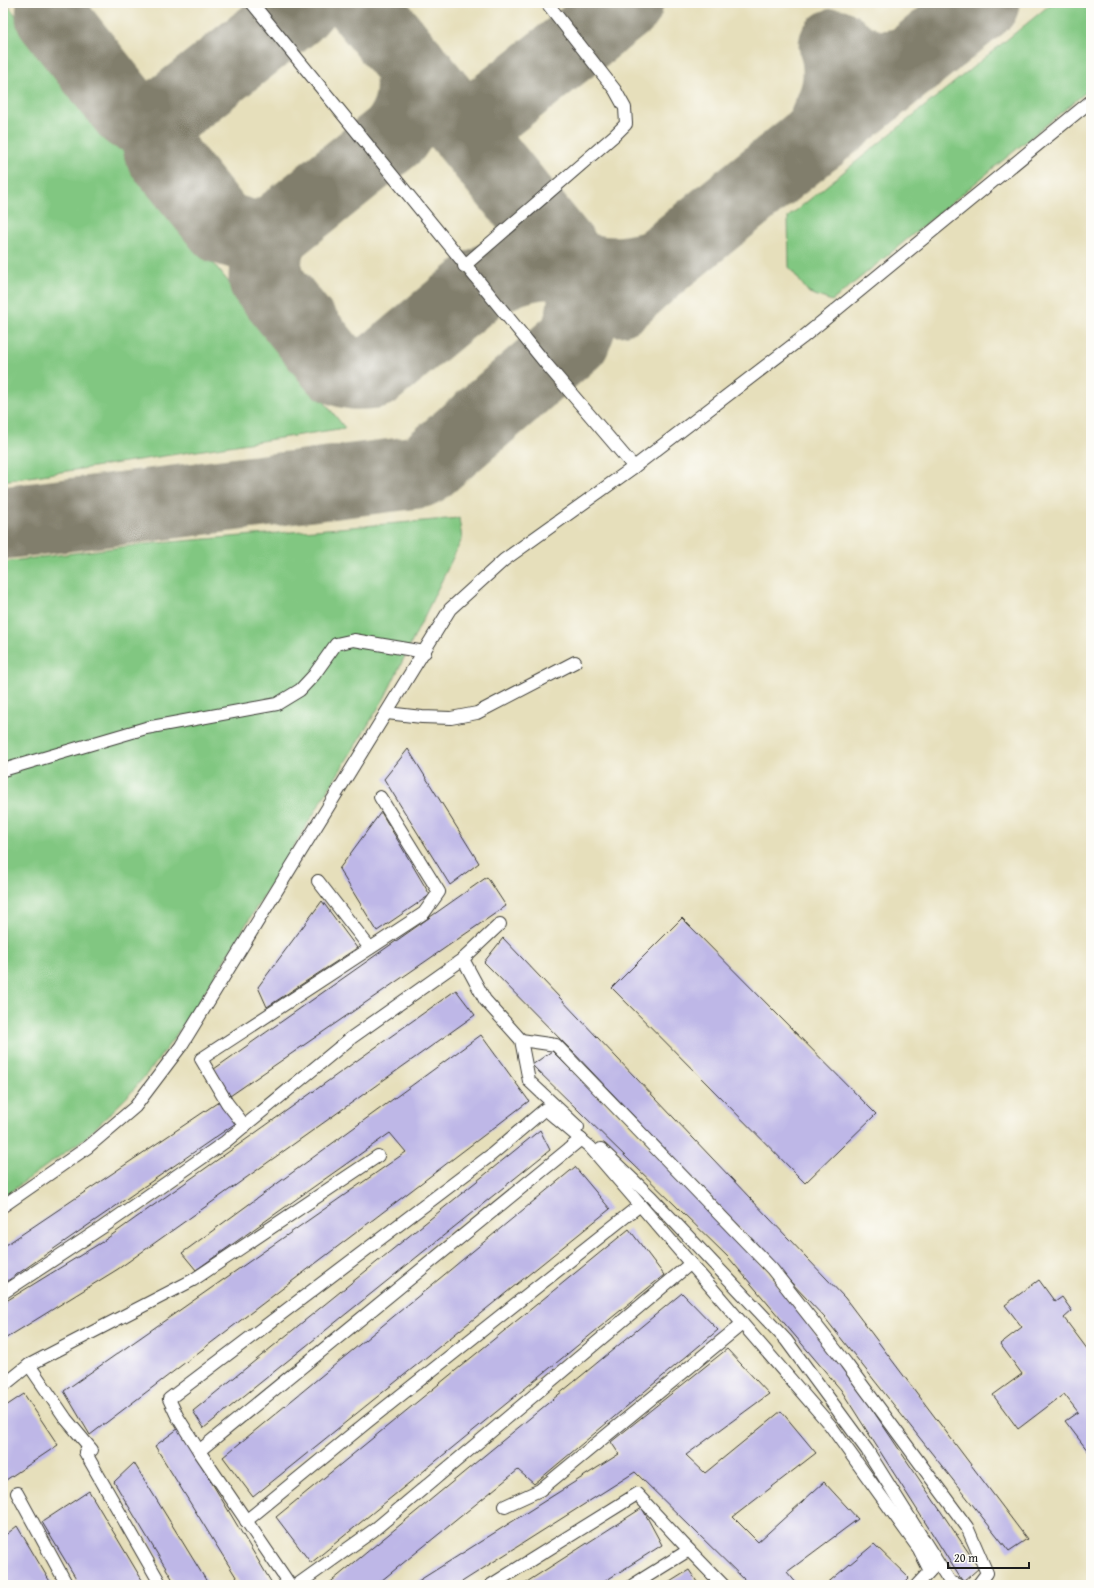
<svg xmlns="http://www.w3.org/2000/svg" width="1094" height="1588" viewBox="0 0 1094 1588" font-family="'Gentium Book Plus',serif">
  <style>
    .green { fill: #81c781; stroke: #4e724e }
    .lines { fill: none; stroke-linecap: round; stroke-linejoin: round }
    .taxiway { stroke: #817e6c; stroke-width: 73 }
    .building { fill: #beb7e7 }
    .lane-casing { stroke: #3a3934; stroke-width: 14 }
    .lane { stroke: #fff; stroke-width: 12 }
  </style>
  <rect width="100%" height="100%" fill="#fdfcf7"/>
  <filter id="ink" filterUnits="userSpaceOnUse"><feTurbulence type="fractalNoise" baseFrequency=".025" numOctaves="2"/><feDisplacementMap in="SourceGraphic" scale="8" xChannelSelector="R" yChannelSelector="G"/><feConvolveMatrix kernelMatrix="1 2 1 2 8 2 1 2 1" color-interpolation-filters="sRGB"/></filter>
  <filter id="wash" filterUnits="userSpaceOnUse"><feTurbulence type="fractalNoise" baseFrequency=".012" numOctaves="4" result="noise"/><feDisplacementMap in="SourceGraphic" scale="16" xChannelSelector="R" yChannelSelector="G"/><feGaussianBlur stdDeviation="0.9" result="paint"/><feColorMatrix in="noise" values="0 0 0 0 0 0 0 0 0 0 0 0 0 0 0 0 0 1.4 0 .05"/><feComposite in="paint" operator="in"/></filter>
  <g filter="url(#wash)">
    <rect width="100%" height="100%" fill="#e6dfbb"/>
    <g class="green">
      <polygon points="3,3 6,3 345,428 3,481"/>
      <polygon points="1052,3 1091,3 1091,88 832,301 809,293 789,267 788,217"/>
      <polygon points="459,518 462,539 385,697 192,1013 155,1064 127,1097 85,1138 3,1197 3,562 146,544"/>
    </g>
    <g class="lines">
      <g class="taxiway">
        <path d="M53,3L52,17L129,114C139,119 152,118 162,117"/>
        <path d="M411,64C414,94 413,111 395,135L275,231L269,243L266,254L265,280L334,366C347,375 361,374 375,372L480,285C509,268 539,258 573,265C578,266 583,269 587,270C597,272 608,273 618,273C631,272 644,269 657,266"/>
        <path d="M818,137C834,104 846,83 835,45C865,67 875,72 913,61"/>
        <polyline points="483,153 477,135 482,117 627,3"/>
        <path d="M275,231L263,235L252,237L222,228L161,153C156,140 157,129 162,117L295,12L303,3"/>
        <polyline points="619,300 657,266 983,3"/>
        <path d="M3,523L418,472L426,468L574,340C582,322 587,302 582,282C580,276 576,271 574,265L361,3"/>
      </g>
    </g>
    <g id="blocks">
      <g class="building">
        <polygon points="408,749 479,863 450,885 384,779"/>
        <polygon points="381,812 430,895 377,931 339,869"/>
        <polygon points="487,877 506,906 230,1096 214,1069"/>
        <polygon points="322,901 357,948 267,1007 258,987"/>
        <polygon points="682,918 876,1114 805,1183 612,988"/>
        <polygon points="503,938 845,1298 1027,1539 1009,1551 825,1318 572,1051 484,962"/>
        <polygon points="456,990 475,1015 118,1269 3,1340 3,1303 102,1242"/>
        <polygon points="481,1035 529,1101 90,1435 64,1391 406,1152 390,1133 196,1270 182,1253"/>
        <polygon points="552,1051 744,1243 853,1381 979,1568 963,1582 841,1390 729,1258 532,1065"/>
        <polygon points="220,1101 236,1123 3,1284 3,1247"/>
        <polygon points="540,1130 550,1150 204,1428 193,1411"/>
        <polygon points="575,1167 610,1209 253,1497 223,1457"/>
        <polygon points="629,1229 664,1275 311,1563 276,1517"/>
        <polygon points="1039,1280 1055,1302 1062,1297 1072,1311 1064,1318 1091,1354 1091,1455 1065,1421 1078,1412 1064,1394 1018,1429 993,1395 1022,1374 1000,1344 1022,1327 1005,1305"/>
        <polygon points="682,1293 718,1330 534,1484 518,1470 376,1585 327,1585"/>
        <polygon points="727,1349 769,1394 686,1455 705,1473 781,1411 816,1453 733,1517 758,1542 824,1482 858,1519 787,1572 798,1585 750,1585 635,1472 457,1585 412,1585 619,1454 611,1442"/>
        <polygon points="24,1394 58,1445 3,1482 3,1408"/>
        <polygon points="179,1428 273,1585 241,1585 155,1446"/>
        <polygon points="134,1463 209,1585 176,1585 114,1482"/>
        <polygon points="89,1491 145,1585 80,1585 42,1522"/>
        <polygon points="642,1508 662,1545 599,1585 522,1585"/>
        <polygon points="17,1526 52,1585 3,1585 3,1537"/>
        <polygon points="874,1544 909,1578 902,1585 825,1585"/>
        <polygon points="689,1570 699,1585 665,1585"/>
      </g>
    </g>
  </g>
  <g filter="url(#ink)">
    <use href="#blocks" fill-opacity="0" stroke="#3a3934" stroke-width="1"/>
    <g class="lines">
      <defs>
        <g id="lane">
          <polyline points="252,3 547,365 634,467"/>
          <polyline points="464,266 615,135 626,124 625,108 615,90 547,3"/>
          <polyline points="387,713 422,717 451,718 477,713 575,662"/>
          <polyline points="3,770 146,728 277,704 300,690 314,675 336,644 354,640 425,652"/>
          <polyline points="318,881 370,948"/>
          <polyline points="500,924 463,959 485,1000 521,1040 529,1081 578,1127"/>
          <polyline points="521,1040 556,1045 772,1269 846,1363 967,1527 987,1573 978,1585"/>
          <polyline points="245,1126 227,1103 201,1059 424,913 439,892 380,797"/>
          <polyline points="601,1149 651,1197 786,1340 867,1450 950,1582 958,1585"/>
          <polyline points="3,1206 88,1147 135,1107 181,1046 450,609 504,560 634,467 802,338 1091,101"/>
          <polyline points="3,1293 103,1227 225,1142 351,1038 463,959"/>
          <polyline points="29,1365 66,1419 92,1450"/>
          <polyline points="3,1386 29,1365 193,1280 378,1156"/>
          <polyline points="199,1451 581,1139"/>
          <polyline points="85,1452 161,1585"/>
          <polyline points="17,1493 67,1585"/>
          <polyline points="505,1506 540,1490 742,1324"/>
          <polyline points="246,1521 367,1422 640,1205"/>
          <polyline points="290,1585 199,1451 177,1416 169,1399 491,1155 545,1109 590,1147 830,1425 919,1549 930,1571 917,1585"/>
          <polyline points="297,1585 374,1530 690,1264"/>
          <polyline points="491,1585 637,1494 689,1550"/>
          <polyline points="633,1585 689,1550 723,1585"/>
        </g>
      </defs>
      <use href="#lane" class="lane-casing"/>
      <use href="#lane" class="lane"/>
    </g>
  </g>
  <rect width="1094" height="1588" fill="none" stroke="#fdfcf7" stroke-width="16"/>
  <path d="M948 1562v6h81v-6" fill="none" stroke="#1c1c1c" stroke-width="2"/>
  <text x="954" y="1562" font-size="12" fill="#1c1c1c" stroke="#fdfcf7" stroke-width="3" paint-order="stroke">20 m</text>
</svg>
